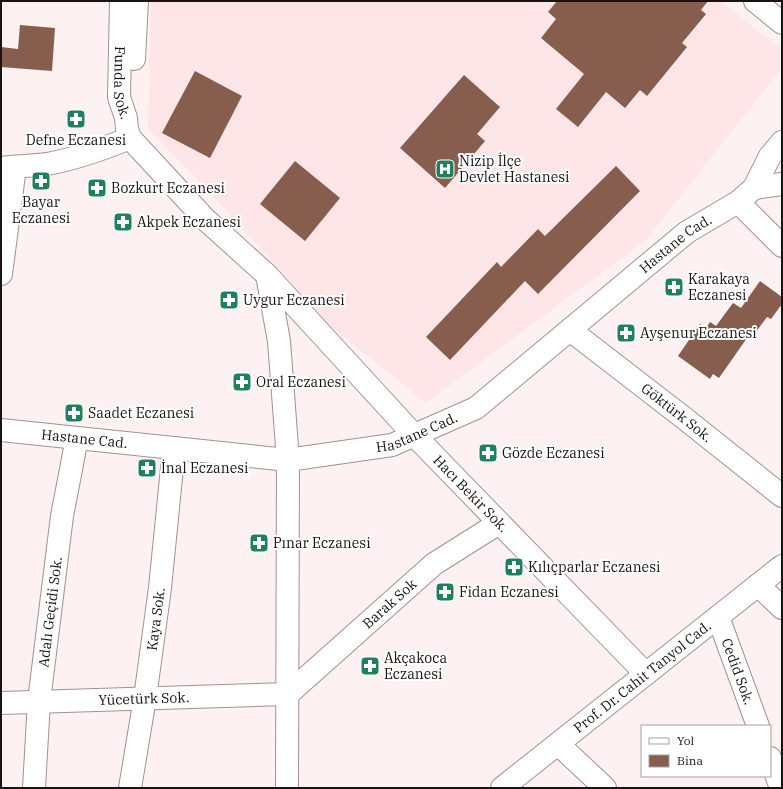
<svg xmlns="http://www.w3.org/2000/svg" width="783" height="789" viewBox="0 0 783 789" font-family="'IBM Plex Serif',serif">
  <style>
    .built { fill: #fee5e8 }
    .building { fill: #875d4e }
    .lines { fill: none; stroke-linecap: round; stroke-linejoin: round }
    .minor-casing { stroke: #a48f92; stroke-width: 24 }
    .minor { stroke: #fff; stroke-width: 22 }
    .labels { text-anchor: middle; stroke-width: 4; stroke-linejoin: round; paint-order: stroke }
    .street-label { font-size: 14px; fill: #1a1314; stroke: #fff }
    .poi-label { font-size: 14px; fill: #1a1314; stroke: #fff; text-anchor: start }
  </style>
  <rect width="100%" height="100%" fill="#fef1f2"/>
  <polygon class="built" points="151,1 721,1 782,50 782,68 646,240 426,403 330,326 225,209 148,129"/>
  <g class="building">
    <polygon points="557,1 708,1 701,10 706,14 682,43 687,47 647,96 640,90 625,108 606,92 578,127 556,109 584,74 541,38 556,19 548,12"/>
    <polygon points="20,25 55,28 52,71 1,67 1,47 18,49"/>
    <polygon points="195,71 242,96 210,158 162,133"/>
    <polygon points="464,75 500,107 477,134 485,141 445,188 400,148"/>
    <polygon points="295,161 340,198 305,241 260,204"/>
    <polygon points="616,166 640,191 538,294 525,281 450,360 426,337 497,262 501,267 538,229 545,236"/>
    <polygon points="760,281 782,297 782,304 771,319 767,317 750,340 747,338 719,378 713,374 710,379 678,356 700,324 706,328 710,322 716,326 733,303 741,308"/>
  </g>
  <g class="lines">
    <defs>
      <g id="minor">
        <path id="s1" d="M121,1L119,97L126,118L127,129L130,138L205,219L267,275L279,341L288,460L287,788"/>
        <polyline points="755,1 782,23"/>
        <polyline points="134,59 137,1"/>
        <path d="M1,168C16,166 32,166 47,164C76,159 103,149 130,138"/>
        <polyline points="754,188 782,184"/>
        <polyline points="738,202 782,246"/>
        <polyline points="1,274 15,167"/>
        <path id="s2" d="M267,275L414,435L646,674"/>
        <path id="s3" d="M570,330L684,418L782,496"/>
        <path id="s4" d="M1,430L288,460L392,445L476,408L687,232L738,202L754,188L770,156L782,142"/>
        <polyline points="758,585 782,608"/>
        <path id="s5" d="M718,617L758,726"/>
        <path id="s6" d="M1,703L288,694L434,564L499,523"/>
        <polyline points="558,744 605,788"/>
        <polyline points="770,758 781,788"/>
        <path id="s7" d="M34,788L39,701L62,516L77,438"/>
        <path id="s8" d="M130,788L145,698L160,588L174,448"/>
        <path id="s9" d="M502,788L782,566"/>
      </g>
    </defs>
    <use href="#minor" class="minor-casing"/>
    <use href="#minor" class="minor"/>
  </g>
  <defs>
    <symbol id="pharmacy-square" viewBox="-11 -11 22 22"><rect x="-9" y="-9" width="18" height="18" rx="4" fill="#1d825c" stroke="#fff"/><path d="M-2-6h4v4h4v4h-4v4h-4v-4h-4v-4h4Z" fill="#fff"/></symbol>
    <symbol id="hospital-square" viewBox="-11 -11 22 22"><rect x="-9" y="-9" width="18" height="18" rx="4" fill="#1d825c" stroke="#fff"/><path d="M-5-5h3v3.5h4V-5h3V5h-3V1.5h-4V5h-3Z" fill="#fff"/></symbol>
  </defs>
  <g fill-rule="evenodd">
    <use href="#pharmacy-square" x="65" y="108" width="22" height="22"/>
    <use href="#hospital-square" x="434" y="158" width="22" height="22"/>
    <use href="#pharmacy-square" x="30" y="170" width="22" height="22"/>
    <use href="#pharmacy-square" x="86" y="177" width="22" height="22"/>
    <use href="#pharmacy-square" x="112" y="211" width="22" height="22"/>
    <use href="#pharmacy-square" x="663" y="276" width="22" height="22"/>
    <use href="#pharmacy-square" x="218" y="289" width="22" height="22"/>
    <use href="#pharmacy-square" x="615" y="322" width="22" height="22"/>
    <use href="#pharmacy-square" x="231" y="371" width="22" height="22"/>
    <use href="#pharmacy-square" x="63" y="402" width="22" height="22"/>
    <use href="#pharmacy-square" x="477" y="442" width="22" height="22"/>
    <use href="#pharmacy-square" x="136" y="457" width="22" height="22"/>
    <use href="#pharmacy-square" x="248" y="532" width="22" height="22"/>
    <use href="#pharmacy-square" x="503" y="556" width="22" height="22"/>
    <use href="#pharmacy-square" x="434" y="581" width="22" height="22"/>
    <use href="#pharmacy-square" x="359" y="655" width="22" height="22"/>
  </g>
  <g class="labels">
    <g class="street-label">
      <text dy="5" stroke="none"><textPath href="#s1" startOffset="82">Funda Sok.</textPath></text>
      <text dy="5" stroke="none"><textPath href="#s4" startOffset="744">Hastane Cad.</textPath></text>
      <text dy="5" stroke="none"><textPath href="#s3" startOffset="135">Göktürk Sok.</textPath></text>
      <text dy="5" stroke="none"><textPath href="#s4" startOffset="421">Hastane Cad.</textPath></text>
      <text dy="5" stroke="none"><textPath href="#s4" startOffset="84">Hastane Cad.</textPath></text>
      <text dy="5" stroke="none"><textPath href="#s2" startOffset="299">Hacı Bekir Sok.</textPath></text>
      <text dy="5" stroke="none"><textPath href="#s6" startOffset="423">Barak Sok</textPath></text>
      <text dy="5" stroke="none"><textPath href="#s7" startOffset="177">Adalı Geçidi Sok.</textPath></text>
      <text dy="5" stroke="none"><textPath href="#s8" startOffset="171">Kaya Sok.</textPath></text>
      <text dy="5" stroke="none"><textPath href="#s5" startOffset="58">Cedid Sok.</textPath></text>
      <text dy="5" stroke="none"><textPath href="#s9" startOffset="179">Prof. Dr. Cahit Tanyol Cad.</textPath></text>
      <text dy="5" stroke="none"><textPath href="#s6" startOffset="143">Yücetürk Sok.</textPath></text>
    </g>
    <g class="poi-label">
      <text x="76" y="145" text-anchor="middle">Defne Eczanesi</text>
      <text x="459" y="166">Nizip İlçe<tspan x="459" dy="16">Devlet Hastanesi</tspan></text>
      <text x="111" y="193">Bozkurt Eczanesi</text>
      <text x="41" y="207" text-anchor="middle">Bayar<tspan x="41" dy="16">Eczanesi</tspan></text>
      <text x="137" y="227">Akpek Eczanesi</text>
      <text x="688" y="284">Karakaya<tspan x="688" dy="16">Eczanesi</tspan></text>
      <text x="243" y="305">Uygur Eczanesi</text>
      <text x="640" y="338">Ayşenur Eczanesi</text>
      <text x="256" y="387">Oral Eczanesi</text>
      <text x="88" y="418">Saadet Eczanesi</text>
      <text x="502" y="458">Gözde Eczanesi</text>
      <text x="161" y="473">İnal Eczanesi</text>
      <text x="273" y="548">Pınar Eczanesi</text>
      <text x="528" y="572">Kılıçparlar Eczanesi</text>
      <text x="459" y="597">Fidan Eczanesi</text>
      <text x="384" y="663">Akçakoca<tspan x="384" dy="16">Eczanesi</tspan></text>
    </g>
  </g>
  <rect width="783" height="789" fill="none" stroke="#1a1314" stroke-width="4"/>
  <rect x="641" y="725" width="130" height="52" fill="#ffffff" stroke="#a3a1a1"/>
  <rect x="649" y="738" width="20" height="6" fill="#ffffff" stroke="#a3a1a1"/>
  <text x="677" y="745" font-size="12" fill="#1a1314">Yol</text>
  <rect x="649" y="755" width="20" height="12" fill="#875d4e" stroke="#a3a1a1"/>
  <text x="677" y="765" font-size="12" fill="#1a1314">Bina</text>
</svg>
